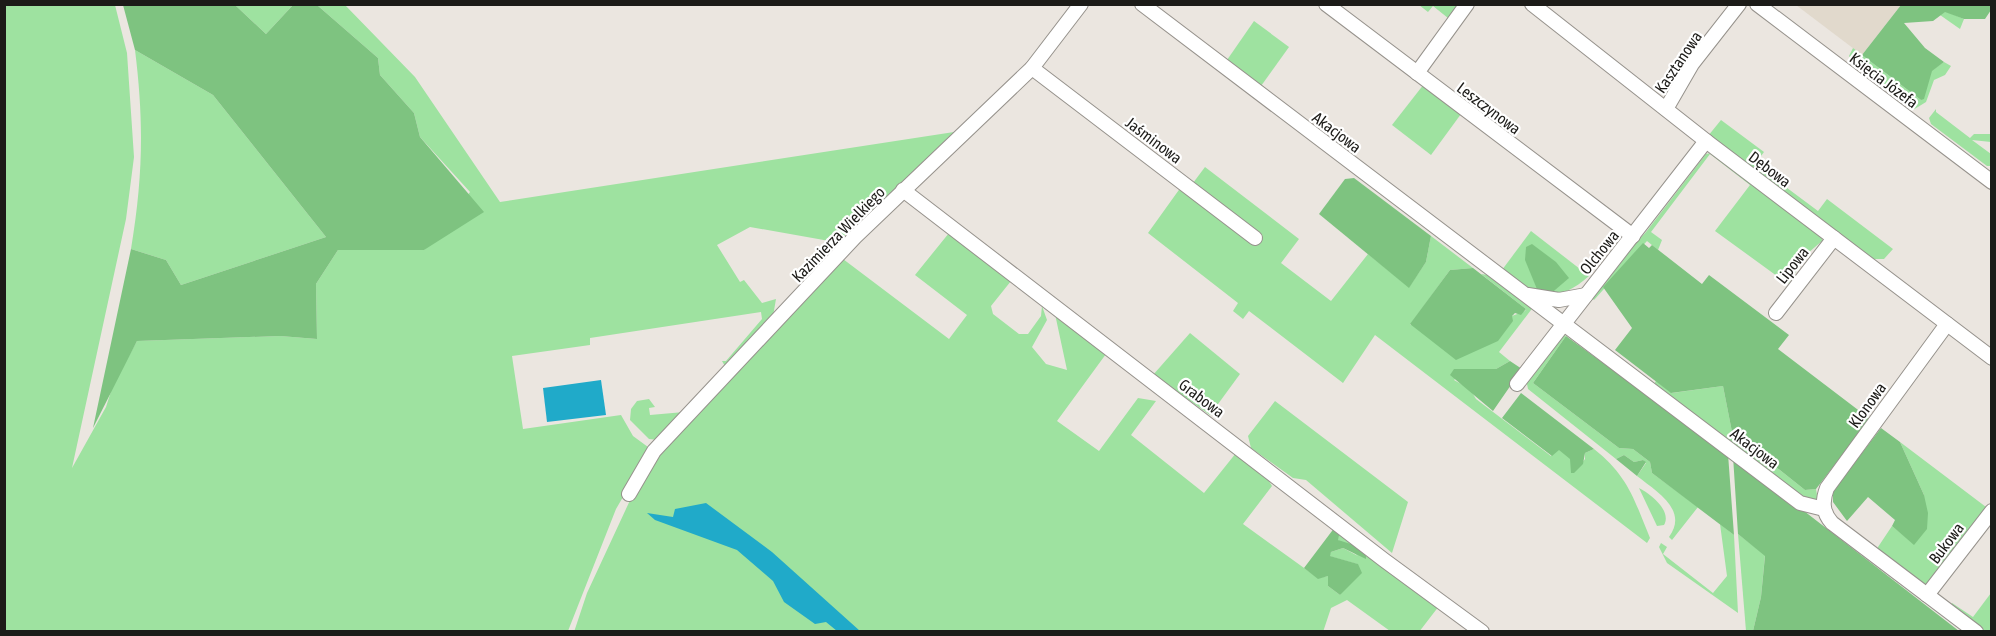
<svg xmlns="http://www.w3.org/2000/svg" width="1996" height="636" viewBox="0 0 1996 636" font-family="'Asap Condensed',sans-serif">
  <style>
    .built { fill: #e1d9cc }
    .green { fill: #9ee2a0 }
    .forest { fill: #7ec380 }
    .water { fill: #20aac9 }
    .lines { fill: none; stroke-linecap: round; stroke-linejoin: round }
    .minor-casing { stroke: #96928c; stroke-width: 16 }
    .minor { stroke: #fff; stroke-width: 14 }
    .labels { text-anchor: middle; stroke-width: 4.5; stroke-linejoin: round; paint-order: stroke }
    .street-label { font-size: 16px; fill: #1c1b18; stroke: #fff }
  </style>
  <rect width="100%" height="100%" fill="#ebe6e0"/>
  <polygon class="built" points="1796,5 1901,5 1862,55"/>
  <g class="green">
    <polygon points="4,5 115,5 127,53 134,157 126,219 72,468 106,407 113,385 137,341 280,336 317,339 316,284 338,250 424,250 470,192 420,137 414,113 380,75 378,58 317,5 345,5 415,77 500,202 954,132 850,232 835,242 750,227 717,245 740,282 744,280 762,303 776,299 772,322 659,440 649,439 630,420 631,409 637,401 649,399 655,407 649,408 650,415 684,412 726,368 722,361 726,361 762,319 761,312 590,338 590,345 512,356 523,429 621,415 633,436 648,447 649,452 616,509 568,631 5,631"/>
    <polygon points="235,5 293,5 266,34"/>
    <polygon points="1419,5 1463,5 1422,59 1416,62 1448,18 1433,6 1428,12"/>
    <polygon points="1945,11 1964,19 1960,29 1940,15"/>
    <polygon points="1254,21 1289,47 1261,86 1227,60"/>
    <polygon points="1853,48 1921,100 1931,71 1944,62 1951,66 1945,75 1934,80 1926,102 1913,110 1856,67 1849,56"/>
    <path d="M135,50L213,95L326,237L181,285L166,260L131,249C143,177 144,122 135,50Z"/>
    <polygon points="1424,84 1461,114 1431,155 1392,125"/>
    <polygon points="1936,109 1936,112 1970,138 1974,134 1991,134 1991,142 1972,140 1991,154 1991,166 1987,166 1931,124 1929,118"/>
    <polygon points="1721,120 1764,152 1755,164 1818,211 1827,199 1893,249 1884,259 1871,259 1708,136"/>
    <polygon points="1711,153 1822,234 1822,241 1808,253 1788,284 1715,231 1750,185 1710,154 1651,232 1662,240 1658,250 1647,241 1594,300 1588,295 1646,232 1706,154"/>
    <path d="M1205,167L1299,239L1281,263L1331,301L1368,254L1409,287L1426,262L1431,236L1473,268L1450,270L1410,325L1512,316L1525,311L1526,309L1481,274L1488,275L1534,306L1499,352L1510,361L1496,369H1465L1454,380L1470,389L1476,399L1551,456L1559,449L1571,459V468H1578L1585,459V453L1594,449C1628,476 1634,499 1650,538L1647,543L1375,335L1343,383L1249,311L1243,319L1233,311L1238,303L1148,233L1181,187L1187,191Z"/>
    <path d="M1531,231L1589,276C1554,307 1535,295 1502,270Z"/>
    <polygon points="949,233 1011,281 991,306 993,314 1019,334 1028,334 1041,316 1042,306 1047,320 1032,347 1046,364 1067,370 1055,314 1106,354 1057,421 1099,451 1138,398 1156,401 1131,435 1204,493 1236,453 1265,475 1272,486 1243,524 1318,578 1328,576 1328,586 1340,595 1357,564 1329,556 1331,552 1343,548 1358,556 1338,540 1335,527 1439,606 1419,632 1390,631 1347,600 1331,608 1323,632 574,632 587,593 645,468 843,259 949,339 967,315 915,275"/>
    <path d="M1559,330L1566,336L1533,383L1619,448L1633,449L1650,462L1652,473L1698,507L1672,540L1669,537C1689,510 1656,491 1637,476L1646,463L1643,460L1634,462L1624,455L1616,459L1528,389L1526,379Z"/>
    <polygon points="1190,333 1240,374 1210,415 1153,375"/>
    <polygon points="1656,381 1672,393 1723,386 1732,432 1805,490 1816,489 1818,501 1805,501 1652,387"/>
    <polygon points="1275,401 1408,502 1392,553 1306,480 1293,478 1251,448 1248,436"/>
    <polygon points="1900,442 1986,507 1927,584 1922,585 1878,555 1878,547 1892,526 1914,544 1924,495"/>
    <path d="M1639,488C1651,494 1672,511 1664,525L1657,526Z"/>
    <polygon points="1720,524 1734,535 1738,613 1667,563 1659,547 1661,543 1667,547 1663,554 1713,593 1727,576"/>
    <polygon points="1738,534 1765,555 1761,597 1753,631 1746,631"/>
    <polygon points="1991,593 1991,631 1983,631 1951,606 1952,603 1973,617"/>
  </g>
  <g class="forest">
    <polygon points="123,5 235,5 266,34 293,5 317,5 378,58 380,75 414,113 420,137 484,212 424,250 338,250 316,284 317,339 280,336 137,341 93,428 131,249 166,260 181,285 326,237 213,95 135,50"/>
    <polygon points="1901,5 1991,5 1991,10 1985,19 1964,19 1945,12 1933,21 1904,23 1925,48 1944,62 1932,71 1924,99 1921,100 1862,55"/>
    <polygon points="1354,178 1431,236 1426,262 1409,288 1319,214 1345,179"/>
    <polygon points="1643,243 1649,248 1652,245 1702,284 1709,275 1789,335 1778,349 1870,419 1816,489 1805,490 1732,432 1723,386 1671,393 1615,350 1632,328 1603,287"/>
    <polygon points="1532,244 1556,262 1569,278 1548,296 1539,294 1525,260 1526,247"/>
    <polygon points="1473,268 1526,309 1521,315 1515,313 1512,316 1513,321 1498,341 1456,360 1410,324 1450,270"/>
    <polygon points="1566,336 1728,454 1734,535 1652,473 1650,462 1633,449 1619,448 1533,383"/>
    <polygon points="1510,361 1522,369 1493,411 1450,375 1454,369 1496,369"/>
    <polygon points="1521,393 1594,449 1585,453 1583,464 1574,473 1571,473 1570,459 1559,450 1552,456 1502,418"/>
    <polygon points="1881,428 1900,442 1924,495 1928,513 1927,529 1914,545 1892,526 1895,520 1868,497 1847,521 1833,502 1833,491"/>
    <polygon points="1624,455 1634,462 1643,460 1646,462 1637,476 1616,459"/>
    <polygon points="1733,456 1959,631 1753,631 1761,597 1765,556 1738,534"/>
    <polygon points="1335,527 1339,535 1338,540 1354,545 1366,556 1366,559 1343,548 1331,552 1330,556 1358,564 1362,573 1340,595 1328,586 1328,576 1318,579 1304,568"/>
  </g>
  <g class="water">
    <polygon points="601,380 606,415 547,422 543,388"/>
    <polygon points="706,503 772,552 860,631 837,631 826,622 815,624 784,602 773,581 737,550 655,520 647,513 673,517 675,509"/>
  </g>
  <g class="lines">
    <defs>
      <g id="minor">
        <polyline points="1142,4 1800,503 1824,509"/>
        <polyline points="1326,4 1633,236"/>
        <polyline points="1532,4 1710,144 1992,358"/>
        <polyline points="1757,4 1992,182"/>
        <polyline points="1032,68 1255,238"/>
        <polyline points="1417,73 1467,4"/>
        <polyline points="1666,109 1692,64 1739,4"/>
        <polyline points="903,190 1384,560 1482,632"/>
        <polyline points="1528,295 1559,300 1586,295"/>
        <polyline points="1776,313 1834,238"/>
        <path d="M1947,324L1827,488C1822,501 1822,512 1832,523L1976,632"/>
        <polyline points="1517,384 1706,141"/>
        <polyline points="629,494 654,451 855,237 1032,68 1081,4"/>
        <polyline points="1927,595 1992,511"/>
      </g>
    </defs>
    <use href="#minor" class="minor-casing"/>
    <use href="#minor" class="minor"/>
  </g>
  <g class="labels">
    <g class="street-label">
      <text transform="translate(1678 62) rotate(-56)" y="6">Kasztanowa</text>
      <text transform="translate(1884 80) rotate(37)" y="6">Księcia Józefa</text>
      <text transform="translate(1489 108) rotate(37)" y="6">Leszczynowa</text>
      <text transform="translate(1337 132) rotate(37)" y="6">Akacjowa</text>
      <text transform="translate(1154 140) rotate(37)" y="6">Jaśminowa</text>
      <text transform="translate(1770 169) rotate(37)" y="6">Dębowa</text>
      <text transform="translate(838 234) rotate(-46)" y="6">Kazimierza Wielkiego</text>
      <text transform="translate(1599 252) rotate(-51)" y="6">Olchowa</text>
      <text transform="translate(1792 265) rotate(-52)" y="6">Lipowa</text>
      <text transform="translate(1202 398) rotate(37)" y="6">Grabowa</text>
      <text transform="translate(1867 405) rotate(-54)" y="6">Klonowa</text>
      <text transform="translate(1755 448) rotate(37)" y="6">Akacjowa</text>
      <text transform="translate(1946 543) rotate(-53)" y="6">Bukowa</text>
    </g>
  </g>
  <rect width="1996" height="636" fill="none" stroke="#1c1b18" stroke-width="12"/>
</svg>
